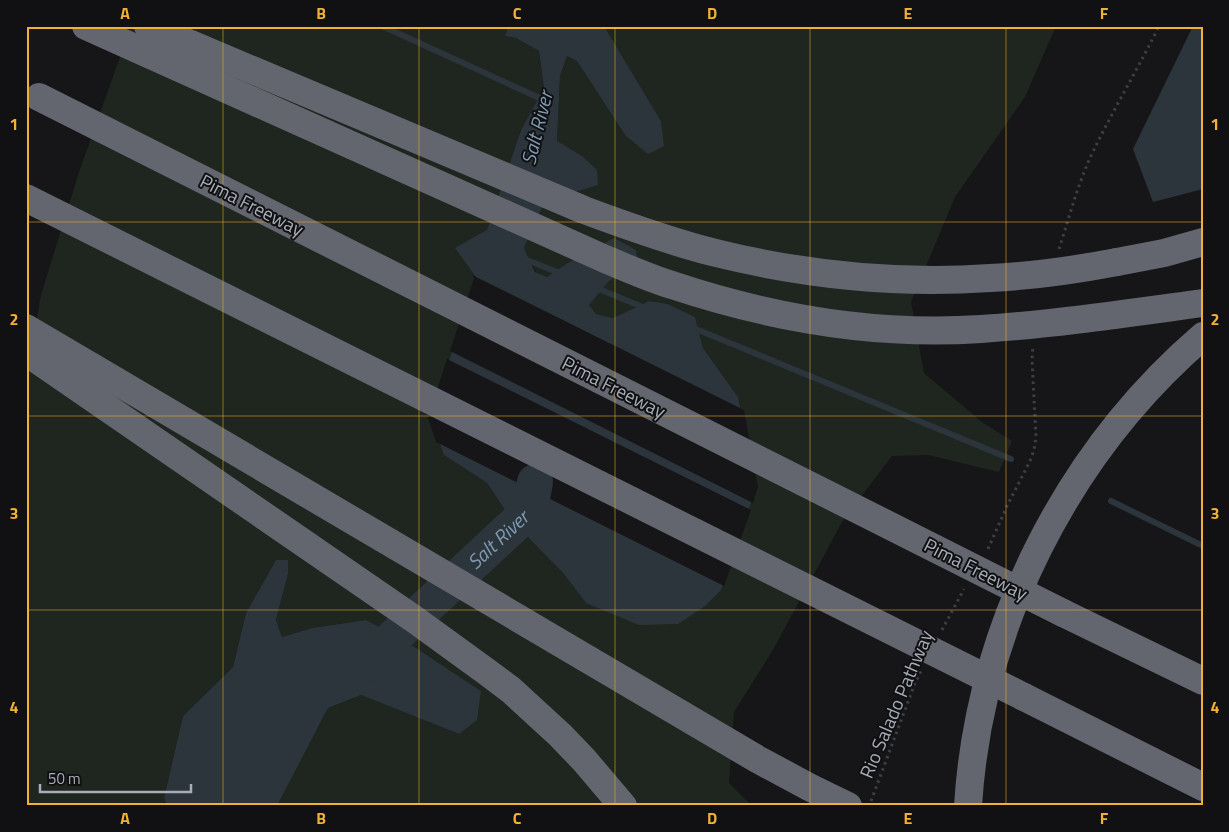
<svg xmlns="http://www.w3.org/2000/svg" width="1229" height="832" viewBox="0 0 1229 832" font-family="'Titillium Web',sans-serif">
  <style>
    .green { fill: #1e261f }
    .water { fill: #2c353c }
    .pier { fill: #161618 }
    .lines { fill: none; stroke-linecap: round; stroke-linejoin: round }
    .stream { stroke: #2c353c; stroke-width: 6 }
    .river { stroke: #2c353c; stroke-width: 36 }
    .path { stroke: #3d3f44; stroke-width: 3; stroke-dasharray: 2.5 4; stroke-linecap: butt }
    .motorway { stroke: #63666e; stroke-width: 28 }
    .motorway-bridge { stroke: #63666e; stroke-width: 28 }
    .grid { fill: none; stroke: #f2b134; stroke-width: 1; stroke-opacity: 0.55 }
    .labels { text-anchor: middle; stroke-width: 4; stroke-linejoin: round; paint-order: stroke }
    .street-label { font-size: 19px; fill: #a8adb8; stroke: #111113 }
    .water-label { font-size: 20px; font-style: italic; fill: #7f9bb3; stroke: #111113 }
    .neatline { fill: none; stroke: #f2b134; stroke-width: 2 }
    .grid-label { font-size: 16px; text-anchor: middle; font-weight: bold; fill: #f2b134 }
  </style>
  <rect width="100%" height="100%" fill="#161618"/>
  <polygon class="green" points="131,26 508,26 505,36 516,38 539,51 544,88 521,130 487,231 476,277 444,455 487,483 513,522 563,573 586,603 738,397 703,348 695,317 668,304 649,301 613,318 596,314 588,305 609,281 638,265 566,264 547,277 536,272 524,248 545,201 582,156 557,142 560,76 567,56 577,61 625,135 661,121 604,26 1056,26 1025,97 955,197 911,302 924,373 982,422 1012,441 999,472 928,455 892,456 842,522 773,650 734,712 729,783 752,806 277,806 328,708 361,695 459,734 481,691 401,638 366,620 312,628 282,637 276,620 288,574 287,560 276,560 246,613 233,667 183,716 164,798 167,806 26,806 26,381 41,295 79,172"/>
  <g class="water">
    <polygon points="508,26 604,26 661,121 664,146 648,154 625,135 577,61 567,56 560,76 557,141 582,156 597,170 598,185 545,201 524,248 535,272 547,277 566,264 614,238 636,250 638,265 609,281 589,305 596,314 613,318 649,301 668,304 695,317 703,348 738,397 756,488 721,590 705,606 678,624 639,625 586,603 563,573 513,522 487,483 444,455 431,418 476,277 455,248 487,230 521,130 544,88 539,51 516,38 505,36"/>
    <polygon points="1193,26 1203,26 1203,189 1153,202 1133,149"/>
    <polygon points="276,560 288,560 288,574 276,620 282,637 312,628 366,620 401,638 481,691 477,720 459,734 361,695 328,708 277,806 167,806 164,798 183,716 233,667 246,613"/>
  </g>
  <g class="pier">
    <polygon points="472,275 744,410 758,487 753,503 450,351 474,278"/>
    <polygon points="447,359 751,510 724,586 436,442 428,418"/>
  </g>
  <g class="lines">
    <g class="stream">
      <polyline points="382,26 546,101"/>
      <polyline points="522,258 562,274"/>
      <polyline points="594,287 645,308"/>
      <polyline points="691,327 1011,459"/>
      <polyline points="1111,501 1203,546"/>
    </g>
    <path class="river" id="s1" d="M359,667L363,666L530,510L535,482"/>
    <g class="path">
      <path d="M1059,249C1069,218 1077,187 1090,158C1111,113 1137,71 1159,26"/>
      <polyline points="988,549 1007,506 1030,461 1034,450 1036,437 1032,359 1033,346"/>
      <polyline points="942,630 964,589"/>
      <polyline points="871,801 915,683 921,671"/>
    </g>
    <g class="motorway">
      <polyline points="1117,262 1164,253 1203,242"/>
      <polyline points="26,328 757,759 809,787 848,806"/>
      <polyline points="26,352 414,619 487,672 511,690 560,735 584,760 623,806"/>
      <polyline points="1063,613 1203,681"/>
      <polyline points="1024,697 1203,787"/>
      <path d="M968,806C979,627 1067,453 1203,336"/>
    </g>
    <g class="motorway-bridge">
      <path d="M86,26L605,259C627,268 649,278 672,285C771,318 876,336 981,329C1055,324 1129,313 1203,303"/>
      <path d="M148,26L584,210C627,226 671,242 716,253C805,275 899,284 990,278C1033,276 1075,270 1117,262"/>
      <polyline points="39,97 1063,613"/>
      <polyline points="26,198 1024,697"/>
    </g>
  </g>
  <path class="grid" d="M223,26V806M419,26V806M615,26V806M810,26V806M1006,26V806M26,222H1203M26,416H1203M26,610H1203"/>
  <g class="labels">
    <g class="street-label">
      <text transform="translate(252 205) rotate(27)" y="7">Pima Freeway</text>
      <text transform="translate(614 387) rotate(27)" y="7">Pima Freeway</text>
      <text transform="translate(976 569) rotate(27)" y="7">Pima Freeway</text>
      <text transform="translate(896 704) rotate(-67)" y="7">Rio Salado Pathway</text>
    </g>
    <g class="water-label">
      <text transform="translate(537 128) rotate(-76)" y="7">Salt River</text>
      <text dy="7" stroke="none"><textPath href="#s1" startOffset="189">Salt River</textPath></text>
    </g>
  </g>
  <rect width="1229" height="832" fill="none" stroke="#111113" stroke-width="55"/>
  <path d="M40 784v8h151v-8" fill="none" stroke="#a8adb8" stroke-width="2.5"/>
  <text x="48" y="784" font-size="15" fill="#a8adb8" stroke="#111113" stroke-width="4" paint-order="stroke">50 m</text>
  <rect x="28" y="28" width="1174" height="776" class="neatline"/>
  <g class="grid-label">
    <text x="125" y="19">A</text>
    <text x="321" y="19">B</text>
    <text x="517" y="19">C</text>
    <text x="712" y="19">D</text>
    <text x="908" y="19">E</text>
    <text x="1104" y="19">F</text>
    <text x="14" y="130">1</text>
    <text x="1215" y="130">1</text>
    <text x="14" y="325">2</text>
    <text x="1215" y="325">2</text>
    <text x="14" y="519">3</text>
    <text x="1215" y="519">3</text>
    <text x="14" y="713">4</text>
    <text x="1215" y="713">4</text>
    <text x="125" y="824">A</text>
    <text x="321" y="824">B</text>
    <text x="517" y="824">C</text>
    <text x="712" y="824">D</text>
    <text x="908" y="824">E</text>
    <text x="1104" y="824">F</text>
  </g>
</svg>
